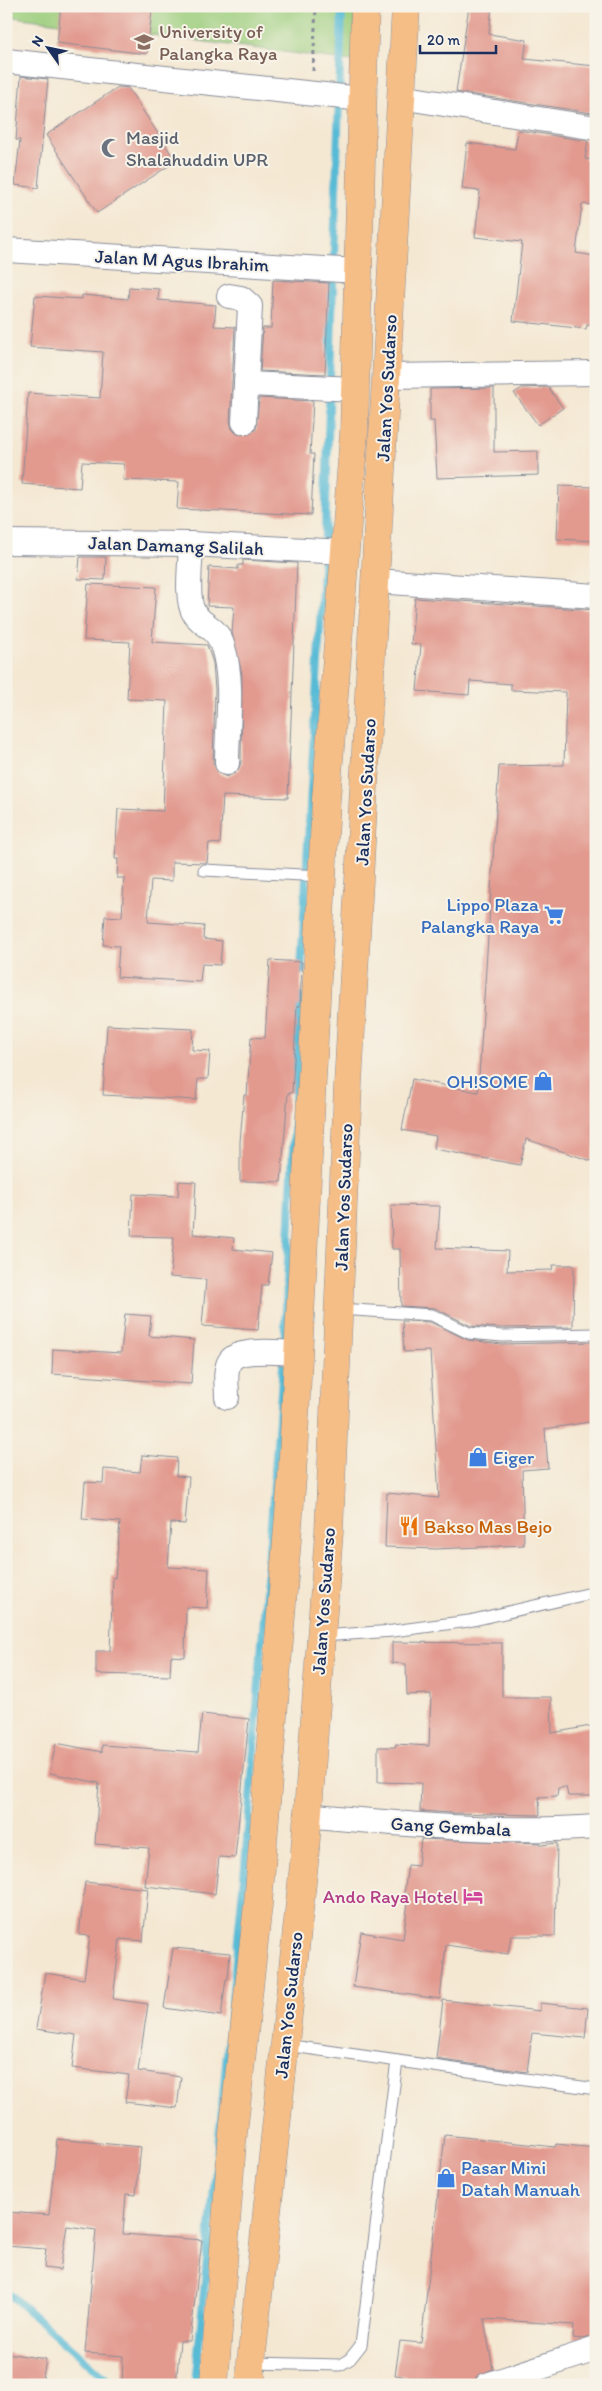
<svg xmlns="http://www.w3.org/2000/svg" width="602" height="2391" viewBox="0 0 602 2391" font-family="Itim,sans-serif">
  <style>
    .green { fill: #9cce7d; stroke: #5c7e6e }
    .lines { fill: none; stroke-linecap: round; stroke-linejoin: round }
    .stream { stroke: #58bbd6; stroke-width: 8 }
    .building { fill: #e2998e }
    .lane-casing { stroke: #888c98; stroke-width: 13 }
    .street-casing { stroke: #888c98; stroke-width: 26 }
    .primary-casing { stroke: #888c98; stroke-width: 29 }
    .path { stroke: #888c98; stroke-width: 3; stroke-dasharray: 4 4; stroke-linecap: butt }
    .lane { stroke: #fff; stroke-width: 11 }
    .street { stroke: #fff; stroke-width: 24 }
    .primary { stroke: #f6be87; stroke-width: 28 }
    .labels { text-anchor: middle; stroke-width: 4; stroke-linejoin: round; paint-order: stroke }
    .education-label { font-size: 19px; fill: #785e54; stroke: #f7f3e8; text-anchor: start }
    .worship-label { font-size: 19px; fill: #5b616d; stroke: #f7f3e8; text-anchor: start }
    .street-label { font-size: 19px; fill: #1b2f5e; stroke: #f7f3e8 }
    .shop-label { font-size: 19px; fill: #366cbe; stroke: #f7f3e8; text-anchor: end }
    .food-label { font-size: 19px; fill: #c56008; stroke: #f7f3e8; text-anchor: start }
    .hotel-label { font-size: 19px; fill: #b23c85; stroke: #f7f3e8; text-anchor: end }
  </style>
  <rect width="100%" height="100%" fill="#f7f3e8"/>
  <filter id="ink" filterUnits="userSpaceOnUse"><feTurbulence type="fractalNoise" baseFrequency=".02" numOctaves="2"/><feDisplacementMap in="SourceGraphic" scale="10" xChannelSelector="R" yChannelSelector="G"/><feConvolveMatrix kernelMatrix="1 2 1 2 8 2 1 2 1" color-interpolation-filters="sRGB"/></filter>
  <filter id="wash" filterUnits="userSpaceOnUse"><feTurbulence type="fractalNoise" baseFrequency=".0096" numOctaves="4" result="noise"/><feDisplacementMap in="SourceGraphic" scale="20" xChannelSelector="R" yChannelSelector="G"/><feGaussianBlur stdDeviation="1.12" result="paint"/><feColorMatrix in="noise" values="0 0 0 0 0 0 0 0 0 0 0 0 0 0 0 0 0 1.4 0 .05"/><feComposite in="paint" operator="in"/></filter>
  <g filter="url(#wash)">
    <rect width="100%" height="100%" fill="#f4e8d3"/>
    <polygon class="green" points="6,6 356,6 353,61 6,16"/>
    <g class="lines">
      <g class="stream">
        <polyline points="301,971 325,533 342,6"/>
        <polyline points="6,2291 113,2385"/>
        <polyline points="195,2385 245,1867 284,1353 300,997"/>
        <polyline points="592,2385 596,2384"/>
      </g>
    </g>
    <g id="blocks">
      <g class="building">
        <polygon points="61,6 107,6 152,11 147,54 57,43"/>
        <polygon points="469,6 492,6 489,34 527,40 524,59 596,66 592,113 456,92"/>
        <polygon points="21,76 48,79 38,188 15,185 20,140 16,140"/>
        <polygon points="118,87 128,88 176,161 97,213 46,135"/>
        <polygon points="518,130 588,141 585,159 596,160 596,205 582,204 576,253 595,256 593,274 596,274 596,326 587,325 586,329 513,321 522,242 475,237 480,191 462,189 467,143 515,149"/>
        <polygon points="273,280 329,283 325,374 260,371 263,328 271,328"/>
        <polygon points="129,287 159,289 158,300 216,305 214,326 235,327 230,421 232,429 237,434 250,434 256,429 259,398 313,401 310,454 314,454 311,515 177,509 179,482 123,480 124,464 82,462 80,488 22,484 28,393 100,398 103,352 30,347 35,296 82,299 82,295 128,299"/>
        <polygon points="548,387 563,408 538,425 514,393 522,388"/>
        <polygon points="494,388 494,452 538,451 538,475 437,478 434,421 430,421 430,389"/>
        <polygon points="559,486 596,487 596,541 557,539"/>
        <polygon points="80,557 106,557 105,580 78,579"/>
        <polygon points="243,560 297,563 288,798 223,796 220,844 209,843 207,863 172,862 172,881 151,880 148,922 204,926 203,939 222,941 220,965 202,964 200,982 117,977 119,946 103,945 105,916 122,917 124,878 117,878 118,859 115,859 118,809 163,811 167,701 127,699 130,642 84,640 88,584 156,587 152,642 207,645 213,663 215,690 213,763 220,774 227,777 238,770 241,763 242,674 232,633 234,607 207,606 209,567 238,569 238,565 243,565"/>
        <polygon points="415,598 596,610 596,1143 591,1161 526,1139 520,1165 434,1149 436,1136 402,1130 412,1079 478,1092 499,766 564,765 566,692 511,690 511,684 470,681 469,695 417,691 421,645 411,644"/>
        <polygon points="270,960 302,962 300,1006 297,1006 292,1093 288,1093 281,1182 240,1181 240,1142 244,1095 247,1095 251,1037 265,1038"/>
        <polygon points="107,1025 193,1029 192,1050 210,1051 208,1079 198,1079 196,1100 103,1095"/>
        <polygon points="179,1181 196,1182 193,1234 234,1238 233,1249 272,1253 268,1285 262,1285 258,1330 202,1326 206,1280 170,1277 174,1237 131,1236 133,1194 178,1196"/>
        <polygon points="391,1205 440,1206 437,1248 508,1251 507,1271 552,1270 553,1265 574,1265 573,1327 502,1328 471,1326 435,1308 401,1306 400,1249 392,1249"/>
        <polygon points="125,1314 151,1316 149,1336 194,1340 191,1384 52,1374 53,1349 121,1353"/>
        <polygon points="402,1321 430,1322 468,1340 502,1344 596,1342 596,1421 545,1429 548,1468 522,1470 524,1545 436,1549 385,1547 387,1493 439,1498 430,1351 404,1352"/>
        <polygon points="142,1455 177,1458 176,1476 189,1477 185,1524 171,1523 168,1567 209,1569 207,1608 186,1607 185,1657 171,1656 170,1676 96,1674 96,1651 110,1651 113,1577 115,1578 120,1522 82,1519 85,1482 103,1483 104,1469 140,1472"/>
        <polygon points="392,1642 502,1643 502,1697 551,1697 552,1733 596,1725 596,1796 568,1796 566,1787 558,1788 557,1796 539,1797 540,1815 452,1813 420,1811 421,1783 378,1782 378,1747 395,1747 396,1744 429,1746 431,1694 407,1695 406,1664 392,1663"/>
        <polygon points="202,1714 249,1719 235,1858 219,1857 215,1894 145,1886 149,1848 95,1844 99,1783 50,1773 56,1743 102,1752 102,1745 198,1752"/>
        <polygon points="421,1839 541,1843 541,1845 557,1843 555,1936 511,1936 508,1954 446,1945 440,1999 353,1987 361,1932 403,1939 409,1894 404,1894 408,1865 418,1866"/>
        <polygon points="85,1882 148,1889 143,1941 120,1939 113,1999 148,2004 138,2071 181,2077 177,2108 125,2102 129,2075 72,2068 76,2035 36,2029 45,1973 84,1979 90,1936 79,1935"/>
        <polygon points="173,1948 230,1953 228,1979 226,1979 221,2016 164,2008"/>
        <polygon points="443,2000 540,2011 540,2003 588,2008 585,2038 532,2033 527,2072 436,2059"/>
        <polygon points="445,2135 555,2147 556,2144 596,2148 596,2336 583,2339 573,2338 574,2325 484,2319 493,2369 477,2376 474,2382 461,2384 395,2375 400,2341 421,2343"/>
        <polygon points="57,2139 141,2147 136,2195 126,2194 123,2234 202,2240 190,2341 180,2341 176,2385 122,2385 123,2356 85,2353 96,2230 67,2226 60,2270 44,2268 46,2249 6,2246 6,2212 49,2215"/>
        <polygon points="6,2353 46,2359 42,2385 6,2385"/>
      </g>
    </g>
  </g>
  <g filter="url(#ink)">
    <use href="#blocks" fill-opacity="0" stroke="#888c98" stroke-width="1"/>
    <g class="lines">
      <defs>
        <g id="lane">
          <polyline points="204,870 322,876"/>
          <polyline points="339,1309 432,1315 469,1333 502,1336 596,1334"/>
          <polyline points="322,1636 393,1631 469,1621 596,1592"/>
          <polyline points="285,2045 596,2089"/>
          <polyline points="251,2363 340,2365 350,2359 361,2345 397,2061"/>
        </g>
        <g id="street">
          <polyline points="6,61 362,99"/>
          <polyline points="400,97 596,128"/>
          <polyline points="6,250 358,271"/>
          <polyline points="229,296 241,298 250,306 246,384 355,389"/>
          <polyline points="386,376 596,373"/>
          <polyline points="244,422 246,384"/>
          <polyline points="6,542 191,544 345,552"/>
          <path d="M191,544C191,561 185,599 194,613C203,627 217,626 223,647C234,683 227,726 227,763"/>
          <polyline points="375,581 596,596"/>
          <path d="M227,1397C227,1386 224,1370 230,1361C238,1347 285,1353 299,1353"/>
          <path d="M306,1815C399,1824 503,1834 596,1827"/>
          <polyline points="487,2385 596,2349"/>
        </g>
        <g id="primary">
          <polyline points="214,2385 232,2143 258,1905 292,1477 326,800 354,433 365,6"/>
          <polyline points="251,2385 251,2363 304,1864 329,1532 348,1085 406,6"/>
        </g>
      </defs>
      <use href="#lane" class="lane-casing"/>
      <use href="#street" class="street-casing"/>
      <use href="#primary" class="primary-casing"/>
      <polyline class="path" points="313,71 316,6"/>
      <use href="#lane" class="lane"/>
      <use href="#street" class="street"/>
      <use href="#primary" class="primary"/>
    </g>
  </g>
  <defs>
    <symbol id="university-bare" viewBox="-9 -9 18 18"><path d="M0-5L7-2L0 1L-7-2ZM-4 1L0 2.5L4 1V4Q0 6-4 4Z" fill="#8d6e63" stroke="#f7f3e8" stroke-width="2.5" paint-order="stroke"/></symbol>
    <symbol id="mosque-bare" viewBox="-9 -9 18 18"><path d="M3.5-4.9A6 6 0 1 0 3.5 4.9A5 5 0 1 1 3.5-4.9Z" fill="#6b7280" stroke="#f7f3e8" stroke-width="2.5" paint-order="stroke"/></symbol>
    <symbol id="supermarket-bare" viewBox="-9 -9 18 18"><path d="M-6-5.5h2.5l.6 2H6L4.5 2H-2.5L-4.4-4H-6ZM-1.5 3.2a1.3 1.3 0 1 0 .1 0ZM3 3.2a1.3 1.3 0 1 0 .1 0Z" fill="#3f7fe0" stroke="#f7f3e8" stroke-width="2.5" paint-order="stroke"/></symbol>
    <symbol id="shop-bare" viewBox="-9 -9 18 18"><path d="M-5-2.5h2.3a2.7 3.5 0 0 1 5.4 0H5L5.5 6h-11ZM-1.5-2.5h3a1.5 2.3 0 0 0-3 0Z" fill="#3f7fe0" stroke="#f7f3e8" stroke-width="2.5" paint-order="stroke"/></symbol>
    <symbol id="restaurant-bare" viewBox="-9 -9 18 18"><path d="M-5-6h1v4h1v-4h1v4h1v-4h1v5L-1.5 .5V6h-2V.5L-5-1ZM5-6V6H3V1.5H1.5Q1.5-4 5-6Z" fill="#e8710a" stroke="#f7f3e8" stroke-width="2.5" paint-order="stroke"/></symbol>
    <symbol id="hotel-bare" viewBox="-9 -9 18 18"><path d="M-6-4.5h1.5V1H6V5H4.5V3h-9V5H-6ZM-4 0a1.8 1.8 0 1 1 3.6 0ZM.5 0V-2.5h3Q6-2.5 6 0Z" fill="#d1479c" stroke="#f7f3e8" stroke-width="2.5" paint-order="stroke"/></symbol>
  </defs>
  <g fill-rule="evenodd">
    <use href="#university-bare" x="130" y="28" width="28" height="28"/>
    <use href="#mosque-bare" x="97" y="134" width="28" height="28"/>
    <use href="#supermarket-bare" x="540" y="901" width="28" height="28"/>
    <use href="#shop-bare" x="529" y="1067" width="28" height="28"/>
    <use href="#shop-bare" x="464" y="1443" width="28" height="28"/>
    <use href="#restaurant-bare" x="395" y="1512" width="28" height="28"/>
    <use href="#hotel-bare" x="459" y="1882" width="28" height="28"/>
    <use href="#shop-bare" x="432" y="2164" width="28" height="28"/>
  </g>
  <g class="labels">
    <g class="education-label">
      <text x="159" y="38">University of<tspan x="159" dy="22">Palangka Raya</tspan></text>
    </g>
    <g class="worship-label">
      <text x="126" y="144">Masjid<tspan x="126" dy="22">Shalahuddin UPR</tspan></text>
    </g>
    <g class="street-label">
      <text transform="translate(182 260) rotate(3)" y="7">Jalan M Agus Ibrahim</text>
      <text transform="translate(386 388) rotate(-87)" y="7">Jalan Yos Sudarso</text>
      <text transform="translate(176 545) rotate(2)" y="7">Jalan Damang Salilah</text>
      <text transform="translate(365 792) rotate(-87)" y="7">Jalan Yos Sudarso</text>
      <text transform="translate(343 1197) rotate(-88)" y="7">Jalan Yos Sudarso</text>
      <text transform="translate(323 1601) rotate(-86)" y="7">Jalan Yos Sudarso</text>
      <text transform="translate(451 1826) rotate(3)" y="7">Gang Gembala</text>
      <text transform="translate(288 2005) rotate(-84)" y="7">Jalan Yos Sudarso</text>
    </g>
    <g class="shop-label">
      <text x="539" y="911">Lippo Plaza<tspan x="539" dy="22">Palangka Raya</tspan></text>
      <text x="528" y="1088">OH!SOME</text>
      <text x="493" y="1464" text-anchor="start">Eiger</text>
      <text x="461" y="2174" text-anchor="start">Pasar Mini<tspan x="461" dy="22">Datah Manuah</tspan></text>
    </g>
    <g class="food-label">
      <text x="424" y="1533">Bakso Mas Bejo</text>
    </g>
    <g class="hotel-label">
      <text x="458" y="1903">Ando Raya Hotel</text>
    </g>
  </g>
  <rect width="602" height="2391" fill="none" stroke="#f7f3e8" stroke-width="25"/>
  <g transform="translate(48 48) rotate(303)" stroke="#f7f3e8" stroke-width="4" paint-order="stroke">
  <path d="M0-4L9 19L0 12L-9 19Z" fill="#1b2f5e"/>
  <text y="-8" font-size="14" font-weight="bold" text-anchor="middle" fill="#1b2f5e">N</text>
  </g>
  <path d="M420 45v8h76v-8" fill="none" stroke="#1b2f5e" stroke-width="2.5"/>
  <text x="427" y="45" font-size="15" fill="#1b2f5e" stroke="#f7f3e8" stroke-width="4" paint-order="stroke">20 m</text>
</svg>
